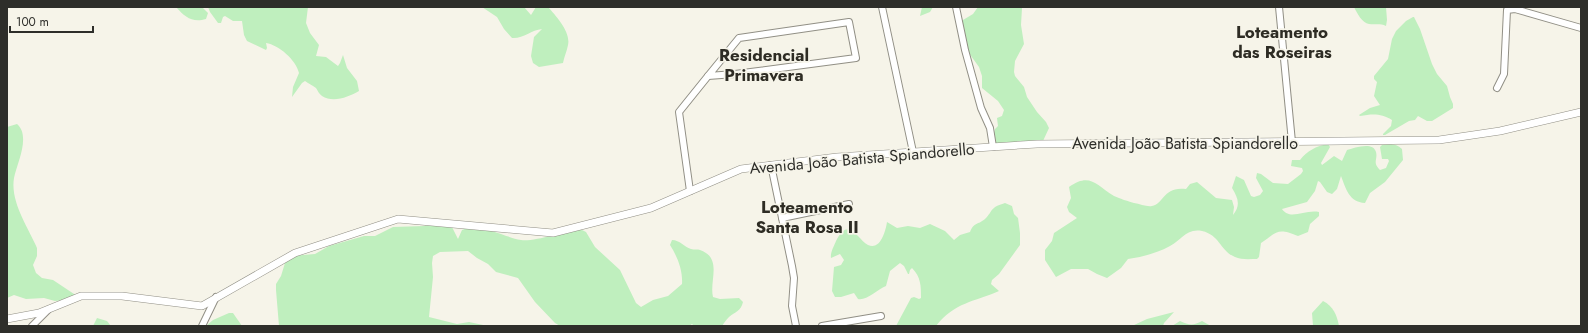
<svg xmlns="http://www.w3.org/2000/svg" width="1588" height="333" viewBox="0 0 1588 333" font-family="Jost,sans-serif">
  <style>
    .green { fill: #bfefbe }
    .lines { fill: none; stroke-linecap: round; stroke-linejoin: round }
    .minor-casing { stroke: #918f85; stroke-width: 8 }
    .tertiary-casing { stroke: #918f85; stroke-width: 8 }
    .minor { stroke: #fff; stroke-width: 6 }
    .tertiary { stroke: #fff; stroke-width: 7 }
    .labels { text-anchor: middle; stroke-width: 3.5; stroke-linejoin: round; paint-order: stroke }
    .street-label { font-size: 16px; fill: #2e2e2a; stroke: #f6f4e9 }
    .neighbourhood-label { font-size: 17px; font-weight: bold; fill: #2e2c24; stroke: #f6f4e9 }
  </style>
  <rect width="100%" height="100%" fill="#f6f4e9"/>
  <g class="green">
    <path d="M176,7H202L208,13L206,19C192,23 185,17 176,7Z"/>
    <path d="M208,7H308L306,23L310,33L319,45L316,56L326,57L338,66L340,63L343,55L347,68L357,81L359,91C349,97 333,103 322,96C319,94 318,91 316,88C313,86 308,83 305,81L302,83L292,97L293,87L299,73C296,60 279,45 266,43L267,48L266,50L247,41L244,35L242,21H233L225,16L223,17L221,23H218L210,12Z"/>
    <path d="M482,7H524L531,15L536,7H548C556,16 571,32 568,45C567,51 564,57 563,63L539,67L533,63L531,56L534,37L542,29C531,30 523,39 512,38L504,29L497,17Z"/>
    <polygon points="922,7 933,7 930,12 920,16"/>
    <polygon points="978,7 1021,7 1022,8 1021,25 1024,44 1015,61 1014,72 1015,76 1024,87 1027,97 1037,112 1046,122 1049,128 1043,141 1018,148 992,142 995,129 998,126 997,118 1002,116 1004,110 998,101 982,88 982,76 979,67 966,49 960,28 963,20 973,14"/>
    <path d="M1354,7H1386L1387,20L1386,26C1380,23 1375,25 1369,24C1362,23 1357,13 1354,7Z"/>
    <path d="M1413,17H1414L1420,29L1432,64L1437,74L1447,86L1450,97L1453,104V108L1432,121H1427L1418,116L1415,120L1409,121L1385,135H1383V134L1391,126L1392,120C1381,113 1372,114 1360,116L1359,115L1370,108L1380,105L1374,96L1377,82L1374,79V76L1388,59L1392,39L1396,31L1406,21Z"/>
    <path d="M17,124C31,136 17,163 14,178C10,202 28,227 37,248V256L33,265L36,273L42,278L53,280L77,296L76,299L55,301L44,298L26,299L14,295L7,298V127Z"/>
    <path d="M1328,144L1330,147L1321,163L1322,165L1334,156L1342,161L1347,150C1354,148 1373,141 1376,152C1378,160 1372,162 1380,170L1386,168L1389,161L1388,159H1382L1380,147L1382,145C1390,144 1396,143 1402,149L1403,160L1385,182L1370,193L1365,203C1349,202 1346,189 1341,176L1337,189L1332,194L1327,192L1320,182L1318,181L1315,191L1307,202L1282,209C1290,221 1305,209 1319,212V216L1310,224L1308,232L1298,236C1278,228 1278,231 1261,243L1259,257L1257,259C1250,259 1241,260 1235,257C1220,251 1220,235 1202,231C1186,228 1182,240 1170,246C1157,253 1143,257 1128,259L1121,268L1107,278L1097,274L1088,269H1071L1056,277L1045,260V250L1052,241L1054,233L1077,218L1069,212L1067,207L1071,198L1069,187C1090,172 1096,185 1114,196C1118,198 1130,202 1134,203C1140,204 1147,207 1152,206C1164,204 1163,186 1186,189L1190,184L1197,182L1216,198L1232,200L1234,207L1233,215C1241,205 1238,198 1232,188L1236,176L1244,180L1251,196L1254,197L1260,195L1263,191L1256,178L1257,173L1261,174L1273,183L1288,184L1301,174L1303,171L1302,168L1291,166L1292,160H1300C1307,151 1316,146 1328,144Z"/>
    <path d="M1005,203L1012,206L1014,214L1018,218L1020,233V245L999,274L992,280L991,284L999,291C974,302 955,302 936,326H896L911,298L914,297L919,299L921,298C921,286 921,277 912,268L910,270L909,274H908L904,266L900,263L890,271L886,286C877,290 866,301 858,299L854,293L841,297H835L832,291L834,267L841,265L844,260L840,254L831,258C830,253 834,246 836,241C849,215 857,239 868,245C881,251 886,229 887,222L897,228L908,226L920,228L930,224L945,231L954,240L960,235L970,232C974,222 978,225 985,219C994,210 989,208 1005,203Z"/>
    <path d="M441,222L452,227L458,239L462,230C479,222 504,237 521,240C533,242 566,232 578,228L586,232L595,247L620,270L636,303L641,307L653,300L668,296L682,284C683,270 677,256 670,245L672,240C680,240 684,247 691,249C694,250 698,249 700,250C723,258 709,281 713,297L720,299L739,298L743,302C741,311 735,312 729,317C726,320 724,323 722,326H694L692,324L689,326H560L555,323L535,302L518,278L496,272L488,264L477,258L468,251L440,252L433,256L432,263L433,277L429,317L457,324L469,322L488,326H279L276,290V284L281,276L285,263L291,256L315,254L329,246L364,236H375L393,227L424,226Z"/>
    <path d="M1323,301C1333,306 1337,315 1339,326H1313L1312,313Z"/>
    <polygon points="1174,312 1164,323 1163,326 1132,326 1147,319"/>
    <polygon points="229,313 233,313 242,326 206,326 213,320"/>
    <polygon points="97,318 107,321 111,326 93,326"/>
    <path d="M1180,321C1189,325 1193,326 1202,321L1211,326H1172Z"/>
  </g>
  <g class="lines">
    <defs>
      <g id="minor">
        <polyline points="882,7 913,152"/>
        <polyline points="956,7 965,50 981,108 990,128 993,147"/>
        <polyline points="1279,7 1292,142"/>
        <polygon points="849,22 856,58 735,74 708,76 739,38"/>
        <polyline points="1497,88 1504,74 1507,10 1515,9 1581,28"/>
        <polyline points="771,165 792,266 794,278 792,306 796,326"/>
        <polyline points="690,191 679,112 708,76"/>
        <polyline points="782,218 849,204"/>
        <polyline points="32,326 48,310"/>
        <polyline points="202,326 216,297"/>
        <polyline points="822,326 881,316"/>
      </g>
      <polyline id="tertiary" points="7,319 39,313 81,296 122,296 202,306 295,253 398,219 553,233 651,208 741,169 837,157 1037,144 1439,140 1500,131 1581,112"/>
    </defs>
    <use href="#minor" class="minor-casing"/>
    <use href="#tertiary" class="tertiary-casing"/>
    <use href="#minor" class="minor"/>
    <use href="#tertiary" class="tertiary"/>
  </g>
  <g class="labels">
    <g class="street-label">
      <text x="1185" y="149">Avenida João Batista Spiandorello</text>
      <text transform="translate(862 158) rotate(-5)" y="6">Avenida João Batista Spiandorello</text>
    </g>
    <g class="neighbourhood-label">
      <text x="1282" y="38">Loteamento<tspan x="1282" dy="20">das Roseiras</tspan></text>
      <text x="764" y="61">Residencial<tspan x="764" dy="20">Primavera</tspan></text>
      <text x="807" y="213">Loteamento<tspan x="807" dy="20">Santa Rosa II</tspan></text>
    </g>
  </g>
  <rect width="1588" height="333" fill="none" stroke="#2e2e2a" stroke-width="16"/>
  <path d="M10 26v6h83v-6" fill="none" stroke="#2e2e2a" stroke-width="2"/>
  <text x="16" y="26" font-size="12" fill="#2e2e2a" stroke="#f6f4e9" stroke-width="3" paint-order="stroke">100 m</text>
</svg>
